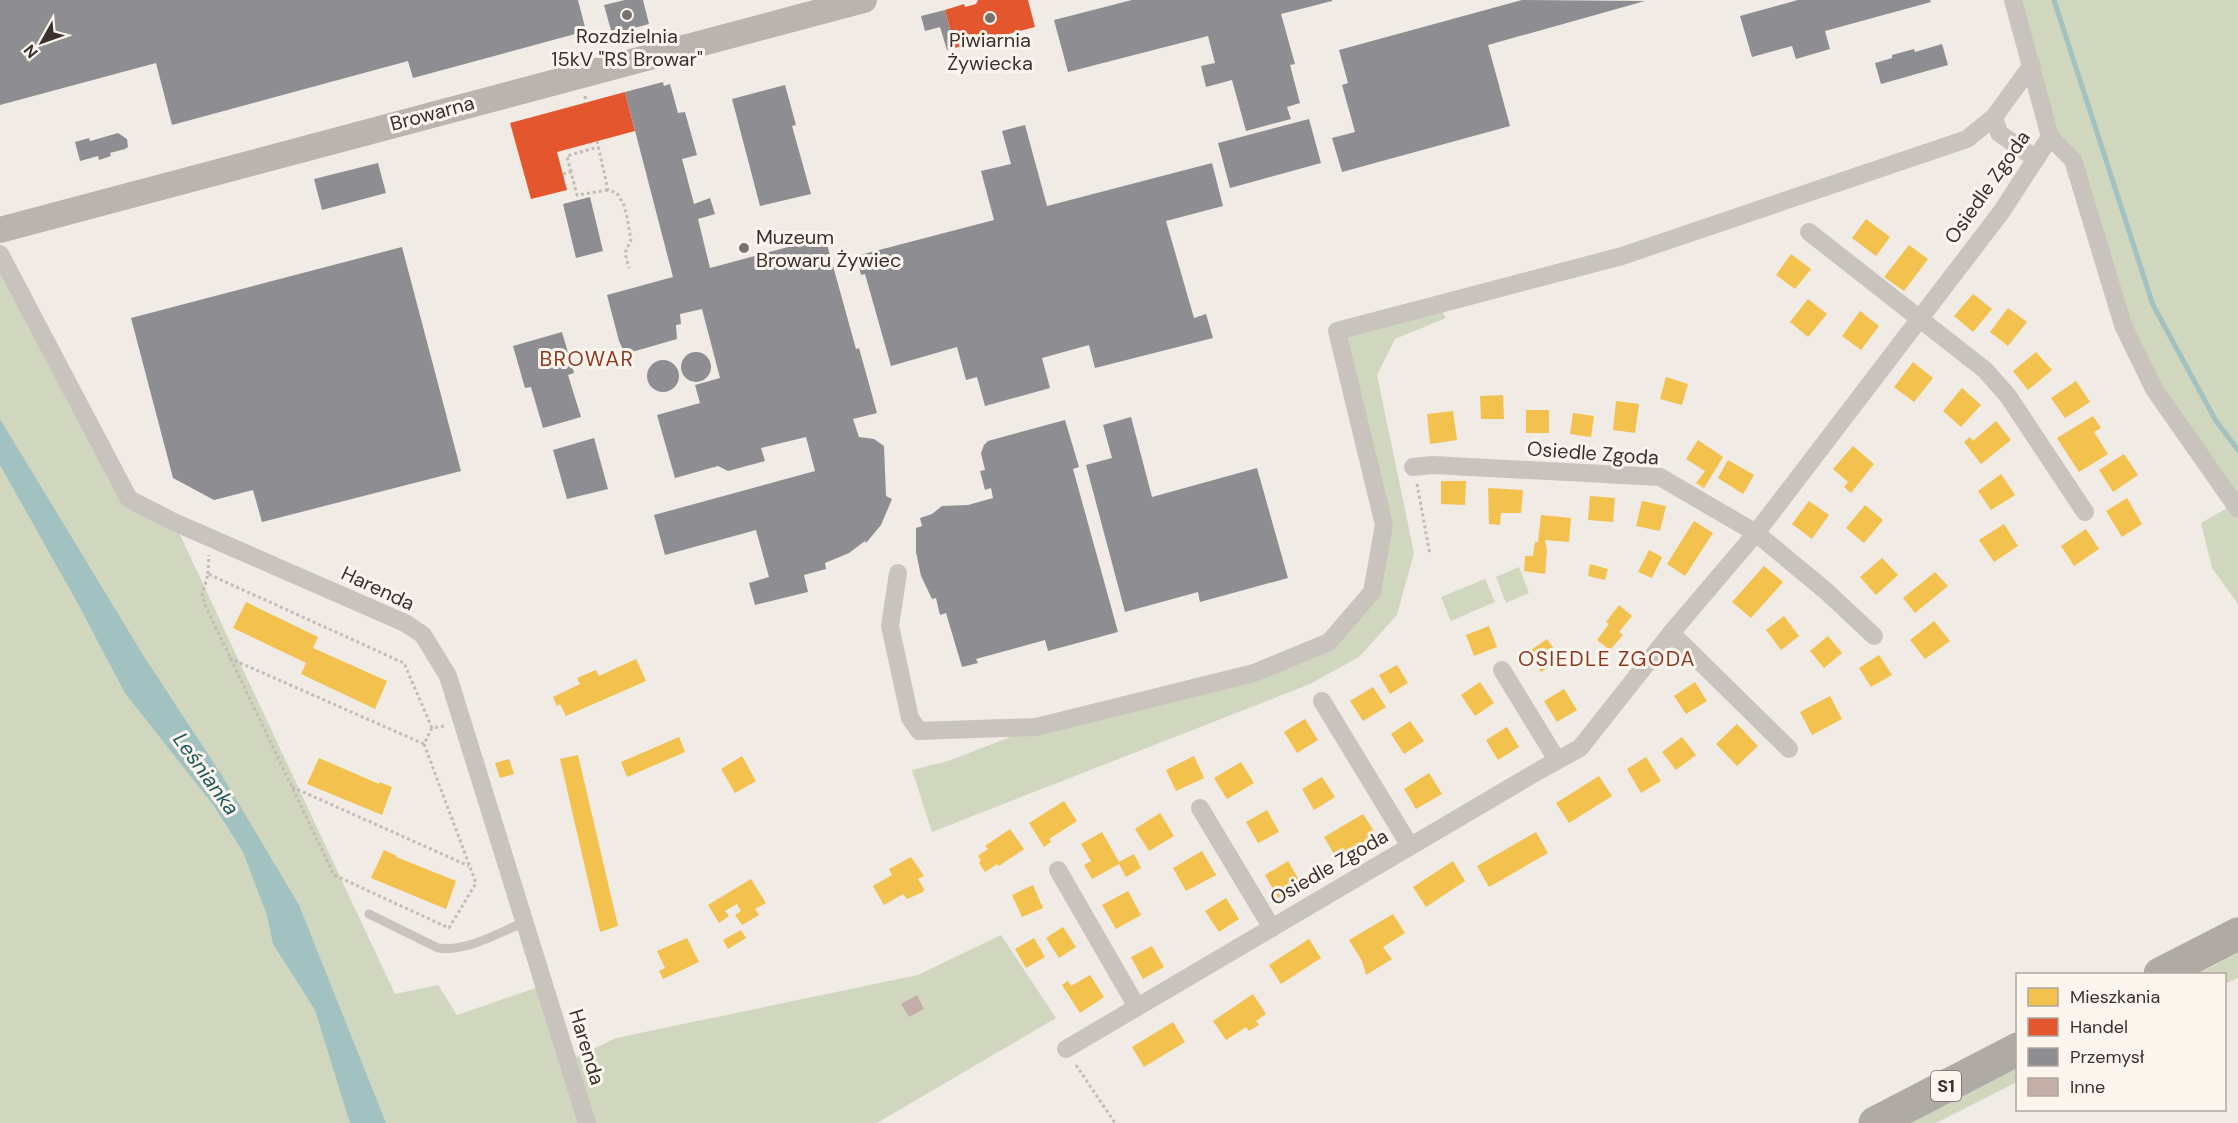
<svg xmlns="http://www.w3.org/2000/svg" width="2238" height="1123" viewBox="0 0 2238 1123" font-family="'DM Sans',sans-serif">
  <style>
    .green { fill: #d1d6bf }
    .water { fill: #a1c2c1 }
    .homes { fill: #f2c14e }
    .shops { fill: #e4572e }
    .industry { fill: #8d8d92 }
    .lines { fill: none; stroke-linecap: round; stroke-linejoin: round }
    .stream { stroke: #a1c2c1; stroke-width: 5 }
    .building { fill: #c3afa7 }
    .path { stroke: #c2bbb6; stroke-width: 3; stroke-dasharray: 3 3; stroke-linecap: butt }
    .lane { stroke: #c9c3be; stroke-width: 9 }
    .street { stroke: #c9c3be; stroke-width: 18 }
    .secondary { stroke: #bab3ae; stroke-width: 26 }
    .highway { stroke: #afaaa4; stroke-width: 33 }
    .poi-dot { fill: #7a716c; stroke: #fbf5ee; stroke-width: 2 }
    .labels { text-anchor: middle; stroke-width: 6; stroke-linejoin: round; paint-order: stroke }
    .shield { fill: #fbf5ee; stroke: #756b66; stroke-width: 1.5 }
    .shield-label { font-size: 18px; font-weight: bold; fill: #3b302b }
    .poi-label { font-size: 20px; fill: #3b302b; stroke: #fbf5ee }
    .street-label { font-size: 20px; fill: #3b302b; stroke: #fbf5ee }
    .neighbourhood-label { font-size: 21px; letter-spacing: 1.5px; fill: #8c3b22; stroke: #fbf5ee }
    .water-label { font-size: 21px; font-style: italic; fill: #1f5a5e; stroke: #fbf5ee }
  </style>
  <rect width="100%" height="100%" fill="#f0ebe5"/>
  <g class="green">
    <polygon points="2011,0 2238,0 2238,604 2212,568 2201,523 2234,504 2154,389 2073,160 2050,137"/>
    <polygon points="0,254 129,499 174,522 395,994 438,985 457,1015 544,985 568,1061 616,1038 918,975 1001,935 1056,1018 877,1123 0,1123"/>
    <polygon points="1437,304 1446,318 1395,339 1377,375 1414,553 1397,615 1359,657 1310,684 932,832 912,770 948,761 1036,727 1329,642 1371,592 1384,525 1337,331"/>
    <polygon points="1519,567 1529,593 1506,603 1496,577"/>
    <polygon points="1485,579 1495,602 1451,621 1441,597"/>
    <polygon points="2238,953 2238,978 2225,984 2224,974 2198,974"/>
    <polygon points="2017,1066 2017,1082 1936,1123 1908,1123"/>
  </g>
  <polygon class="water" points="0,419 143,655 221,774 299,905 386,1123 350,1123 315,1010 273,944 267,915 243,852 214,806 125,693 77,602 0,465"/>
  <g class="homes">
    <polygon points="1866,219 1890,237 1876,256 1852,238"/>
    <polygon points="1909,245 1928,259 1904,291 1884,277"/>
    <polygon points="1791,254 1811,269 1795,289 1776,275"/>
    <polygon points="1973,294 1992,309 1973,332 1954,316"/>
    <polygon points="1808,299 1827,314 1808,337 1790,322"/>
    <polygon points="2008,308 2027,322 2008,346 1990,332"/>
    <polygon points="1860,311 1879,326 1861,350 1842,336"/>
    <polygon points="2036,352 2052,370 2028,390 2013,371"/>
    <polygon points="1913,362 1933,378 1914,402 1894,387"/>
    <polygon points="1666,377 1688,384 1682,405 1660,399"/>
    <polygon points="2076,381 2090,402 2065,418 2051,398"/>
    <polygon points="1962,388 1981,405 1961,427 1943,411"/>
    <polygon points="1503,395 1504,419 1481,419 1480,396"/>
    <polygon points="1616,401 1639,404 1635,433 1613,430"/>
    <rect x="1526" y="410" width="23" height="23"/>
    <polygon points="1453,411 1457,440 1430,444 1427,414"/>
    <polygon points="1573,413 1594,416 1591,437 1570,434"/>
    <polygon points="2093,416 2101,428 2094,432 2108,454 2079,472 2057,438"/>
    <polygon points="1996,421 2011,440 1981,464 1964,442 1970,437 1973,441"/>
    <polygon points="1698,440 1723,457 1704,488 1696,483 1705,471 1686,459"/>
    <polygon points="1853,446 1874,464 1851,493 1844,487 1848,482 1833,469"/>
    <polygon points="2124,454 2138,475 2113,492 2099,470"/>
    <polygon points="1728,460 1754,475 1743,494 1718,478"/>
    <polygon points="2001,474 2015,495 1991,510 1978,491"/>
    <polygon points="1441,481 1466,481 1465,505 1441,504"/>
    <polygon points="1488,488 1523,490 1521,513 1501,513 1500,525 1489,524"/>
    <polygon points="1590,496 1615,498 1613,522 1588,520"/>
    <polygon points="2127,498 2142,524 2122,537 2106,511"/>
    <polygon points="1642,501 1666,506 1660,531 1636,526"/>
    <polygon points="1809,501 1829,515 1812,539 1792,524"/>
    <polygon points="1865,505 1883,520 1864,543 1846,528"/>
    <polygon points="1541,515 1571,518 1569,542 1545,540 1547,550 1545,574 1524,571 1525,556 1533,556 1535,542 1538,542"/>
    <polygon points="1694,521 1713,533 1685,576 1667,564"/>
    <polygon points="2004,524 2018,546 1994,562 1979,540"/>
    <polygon points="2086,529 2099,549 2074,566 2061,546"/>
    <polygon points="1649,550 1662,557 1652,578 1638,572"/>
    <polygon points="1882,558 1898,575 1876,595 1860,577"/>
    <polygon points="1590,564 1608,569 1605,580 1588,576"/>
    <polygon points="1764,566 1783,582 1751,618 1732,602"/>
    <polygon points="1935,572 1948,586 1915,613 1903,598"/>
    <polygon points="246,602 318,637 313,648 387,681 375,709 301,674 306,663 233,628"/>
    <polygon points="1619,605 1632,616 1619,632 1623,635 1610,650 1597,640 1609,624 1606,622"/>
    <polygon points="1784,616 1799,636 1781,650 1766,630"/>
    <polygon points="1934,621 1950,641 1925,659 1910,640"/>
    <polygon points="1489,626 1497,647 1474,656 1466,635"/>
    <polygon points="1828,636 1842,653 1824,668 1810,651"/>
    <polygon points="1547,639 1561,659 1541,672 1528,652"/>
    <polygon points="1879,655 1892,675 1871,687 1859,668"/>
    <polygon points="636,659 646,681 566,716 560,704 557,706 553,697 580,684 577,678 596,670 599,676"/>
    <polygon points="1397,665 1408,683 1390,694 1379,675"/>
    <polygon points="1480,682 1494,703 1475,716 1461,695"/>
    <polygon points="1695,682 1707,701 1686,714 1674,696"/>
    <polygon points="1373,687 1386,707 1363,721 1350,701"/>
    <polygon points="1564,689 1577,710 1557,722 1544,701"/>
    <polygon points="1830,696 1842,719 1812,735 1800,712"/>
    <polygon points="1305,719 1318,740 1297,753 1284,732"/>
    <polygon points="1410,721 1424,741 1404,754 1391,734"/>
    <polygon points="1737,724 1758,746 1737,766 1716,744"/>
    <polygon points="1507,727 1519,747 1498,760 1486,740"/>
    <polygon points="679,737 685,752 627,777 621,762"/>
    <polygon points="1682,737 1696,755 1676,770 1662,752"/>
    <polygon points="578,755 618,926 600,932 560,759"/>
    <polygon points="742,756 756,781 735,793 721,769"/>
    <polygon points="1194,756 1204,778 1176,791 1166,770"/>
    <polygon points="1646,757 1661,781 1641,793 1627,769"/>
    <polygon points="319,758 379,784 379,782 392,787 382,815 307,784"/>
    <polygon points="509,759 514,774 500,778 495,763"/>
    <polygon points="1241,762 1254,783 1227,799 1214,778"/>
    <polygon points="1429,773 1442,794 1416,809 1404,789"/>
    <polygon points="1599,776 1612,796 1569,823 1556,803"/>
    <polygon points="1322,777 1335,797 1314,810 1302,789"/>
    <polygon points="1064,801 1077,821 1049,839 1051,842 1044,847 1029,823"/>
    <polygon points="1267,810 1279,832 1258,843 1246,822"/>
    <polygon points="1160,813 1174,836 1149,851 1135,829"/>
    <polygon points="1363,814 1376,834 1337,859 1324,837"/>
    <polygon points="1010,829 1024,849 999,866 997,864 985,872 979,863 981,861 978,856 988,849 985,846"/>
    <polygon points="1102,832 1119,862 1134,854 1141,868 1126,877 1119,864 1092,879 1084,865 1091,861 1081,844"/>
    <polygon points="1536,832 1548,853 1489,887 1477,866"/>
    <polygon points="384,850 397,856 396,857 456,881 446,909 371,878"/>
    <polygon points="1202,851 1216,875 1186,891 1173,868"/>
    <polygon points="911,857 924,876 918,879 924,889 923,892 907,899 903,894 884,905 873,886 892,875 889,869"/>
    <polygon points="1288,861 1302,885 1278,898 1265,875"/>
    <polygon points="1453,861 1465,881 1426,907 1413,887"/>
    <polygon points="751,879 766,903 755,909 759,915 742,925 735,915 741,911 737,904 725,911 729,916 719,923 708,905"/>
    <polygon points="1033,885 1043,908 1022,917 1012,895"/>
    <polygon points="1128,891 1141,915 1116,929 1102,905"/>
    <polygon points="1226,898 1239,919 1219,932 1205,911"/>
    <polygon points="1393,914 1405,933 1383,947 1392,959 1366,975 1362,961 1349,940"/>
    <polygon points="1063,927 1076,947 1059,958 1046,938"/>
    <polygon points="741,930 746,938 728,949 723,940"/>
    <polygon points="687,938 699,962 663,979 659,971 665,968 657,951"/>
    <polygon points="1034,938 1045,957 1026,968 1015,949"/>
    <polygon points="1309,939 1321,958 1281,984 1269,965"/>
    <polygon points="1152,946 1164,967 1143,979 1131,957"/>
    <polygon points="1090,975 1104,997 1080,1013 1062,985 1068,981 1071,986"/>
    <polygon points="1253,994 1266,1014 1256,1021 1259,1025 1249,1031 1246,1027 1226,1040 1213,1021"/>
    <polygon points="1173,1022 1185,1042 1144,1067 1132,1047"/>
  </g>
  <g class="shops">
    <polygon points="978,0 1028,0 1035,27 955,48 945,10 964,4 965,7 976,4"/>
    <polygon points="625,92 635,131 557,152 567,190 531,199 510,123"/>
  </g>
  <g class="industry">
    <polygon points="0,0 578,0 586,31 413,78 408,61 172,125 156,63 0,105"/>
    <polygon points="625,0 643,0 649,24 612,34 604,5"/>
    <polygon points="1132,0 1332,0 1332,1 1281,14 1295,64 1290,65 1300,103 1287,107 1291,119 1246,131 1232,80 1206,87 1201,66 1215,63 1208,36 1068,72 1054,20"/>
    <polygon points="1522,0 1645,1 1488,45 1510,126 1342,172 1332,138 1355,132 1342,85 1348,83 1339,50"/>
    <polygon points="1798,0 1930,0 1931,2 1825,31 1830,49 1796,59 1792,46 1752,57 1740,16"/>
    <polygon points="945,10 955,48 947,50 940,27 925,31 921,16"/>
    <polygon points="1942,44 1948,65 1881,84 1875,63 1892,58 1892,55 1914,49 1915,52"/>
    <polygon points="663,82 664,86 670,84 678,113 685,112 697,155 682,159 694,204 710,198 715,214 698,219 710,268 825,237 856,349 859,348 877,413 853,419 859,437 874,439 884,446 886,496 892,499 881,525 866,543 865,541 849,553 825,563 826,569 804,575 808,592 755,605 749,583 769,577 756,530 665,555 654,515 815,471 806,437 761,448 765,461 728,471 718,466 675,478 657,415 700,403 695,385 720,378 702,309 680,314 681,324 676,325 677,339 625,354 619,341 607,295 673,277 625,92"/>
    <polygon points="785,85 796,125 792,126 811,194 760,206 732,99"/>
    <polygon points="1309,119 1321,163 1230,188 1218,143"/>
    <polygon points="1025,125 1047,206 1212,163 1223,206 1166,221 1194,318 1206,314 1213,338 1095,368 1089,345 1042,358 1050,388 985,406 977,377 966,380 957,347 891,366 865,274 861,275 856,256 994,220 981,171 1011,164 1002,131"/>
    <polygon points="118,133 127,139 128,147 125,149 110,153 111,156 99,160 98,156 80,161 75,142 89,138 90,141 94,140"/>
    <polygon points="378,163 386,193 322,210 314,179"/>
    <polygon points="590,197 603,251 576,258 563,204"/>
    <polygon points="402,247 461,471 262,522 253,490 214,500 173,478 131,318"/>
    <polygon points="562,332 574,373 568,375 581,417 543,428 531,387 525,388 513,346"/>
    <circle cx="696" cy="367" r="15"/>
    <circle cx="663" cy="376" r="16"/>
    <polygon points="1131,417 1152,497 1257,468 1288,578 1200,602 1198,592 1125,612 1086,465 1112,458 1103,425"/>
    <polygon points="1065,420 1079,467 1073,469 1118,632 1048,651 1045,640 976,659 978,663 962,667 946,613 940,615 936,598 932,599 921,576 916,552 916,528 922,526 920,518 932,514 942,506 968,505 993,498 991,488 985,490 980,471 985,470 981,453 984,445 988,441"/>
    <polygon points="594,438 608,489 567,499 553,450"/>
  </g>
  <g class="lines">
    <polyline class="stream" points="2054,0 2153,305 2216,421 2238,450"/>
  </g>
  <polygon class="building" points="917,995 924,1009 909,1017 901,1004"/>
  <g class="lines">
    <g class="path">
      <polyline points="585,96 586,103"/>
      <polyline points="597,141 608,190 617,193 624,205 627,217 631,240 625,253 629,268"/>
      <polyline points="571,172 567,156 598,147"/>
      <polyline points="563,174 571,172 577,195 608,190"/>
      <polyline points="1417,484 1430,555"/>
      <polyline points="208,574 209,555"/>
      <polyline points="229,658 424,744"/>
      <polyline points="432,728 404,663 208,574 202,596 206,607 334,875 449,928 476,883 424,744 432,728 444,726"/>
      <polyline points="292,787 469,866"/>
      <polyline points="1076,1065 1115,1123"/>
    </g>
    <path class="lane" d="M369,914L438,948C467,952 498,933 525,922"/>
    <g class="street">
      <polyline points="1994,117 1999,133 2036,159"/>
      <polyline points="2050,137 2073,160 2123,325 2154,389 2238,509"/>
      <polyline points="1809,232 1985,370 2008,396 2085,512"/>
      <polyline points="0,254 129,499 174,522 405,623 423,635 448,676 587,1123"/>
      <polyline points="1413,467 1433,465 1660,477 1756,533 1826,591 1874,636"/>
      <polyline points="898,573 890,626 910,718 919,731 1036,727 1254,673 1329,642 1372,592 1384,525 1337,331 1622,256 1967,139 1994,117 2032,65"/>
      <polyline points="1671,633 1789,749"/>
      <polyline points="1502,670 1557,760"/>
      <polyline points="1322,701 1410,846"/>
      <polyline points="1200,808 1272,928"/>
      <polyline points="1058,870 1137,1007"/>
      <polyline points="1066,1049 1540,770 1580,748 1671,633 1756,533 2002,211 2050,137 2013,0"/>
    </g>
    <polyline class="secondary" points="0,230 864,0"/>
    <g class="highway">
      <polyline points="2160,974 2238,934"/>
      <polyline points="1875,1123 2018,1049"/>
    </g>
  </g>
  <g class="poi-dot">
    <circle cx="627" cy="15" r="6"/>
    <circle cx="990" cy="18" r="6"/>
    <circle cx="744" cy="248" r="6"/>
  </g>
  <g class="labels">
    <rect class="shield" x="1931" y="1071" width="30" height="30" rx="4.5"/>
    <g class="shield-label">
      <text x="1946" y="1092">S1</text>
    </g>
    <g class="poi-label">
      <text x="627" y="43">Rozdzielnia<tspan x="627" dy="23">15kV "RS Browar"</tspan></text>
      <text x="990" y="47">Piwiarnia<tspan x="990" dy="23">Żywiecka</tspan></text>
      <text x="756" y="244" text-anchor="start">Muzeum<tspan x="756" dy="23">Browaru Żywiec</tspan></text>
    </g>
    <g class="street-label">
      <text transform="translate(432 113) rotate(-15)" y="7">Browarna</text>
      <text transform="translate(1987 187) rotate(-55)" y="7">Osiedle Zgoda</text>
      <text transform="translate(1593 453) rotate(4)" y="7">Osiedle Zgoda</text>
      <text transform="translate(378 588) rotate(25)" y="7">Harenda</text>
      <text transform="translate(1329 867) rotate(-30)" y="7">Osiedle Zgoda</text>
      <text transform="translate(587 1047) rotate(73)" y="7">Harenda</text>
    </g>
    <g class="neighbourhood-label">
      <text x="587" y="366">BROWAR</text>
      <text x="1607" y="666">OSIEDLE ZGODA</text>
    </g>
    <g class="water-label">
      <text transform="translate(206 774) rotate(54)" y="7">Leśnianka</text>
    </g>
  </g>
  <rect x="2016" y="973" width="210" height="138" fill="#fbf5ee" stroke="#aea6a0" stroke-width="1.5"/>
  <rect x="2028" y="988" width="30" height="18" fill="#f2c14e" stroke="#aea6a0" stroke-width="1.5"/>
  <text x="2070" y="1003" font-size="18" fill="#3b302b">Mieszkania</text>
  <rect x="2028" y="1018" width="30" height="18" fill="#e4572e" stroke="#aea6a0" stroke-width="1.5"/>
  <text x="2070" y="1033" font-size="18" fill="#3b302b">Handel</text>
  <rect x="2028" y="1048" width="30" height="18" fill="#8d8d92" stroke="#aea6a0" stroke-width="1.5"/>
  <text x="2070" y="1063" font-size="18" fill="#3b302b">Przemysł</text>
  <rect x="2028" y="1078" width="30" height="18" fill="#c3afa7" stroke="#aea6a0" stroke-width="1.5"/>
  <text x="2070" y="1093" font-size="18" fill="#3b302b">Inne</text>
  <g transform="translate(42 42) rotate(230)" stroke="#fbf5ee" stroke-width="4.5" paint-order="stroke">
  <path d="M0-4.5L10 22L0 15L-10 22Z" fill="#3b302b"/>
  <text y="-9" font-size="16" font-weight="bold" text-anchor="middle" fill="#3b302b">N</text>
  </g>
</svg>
